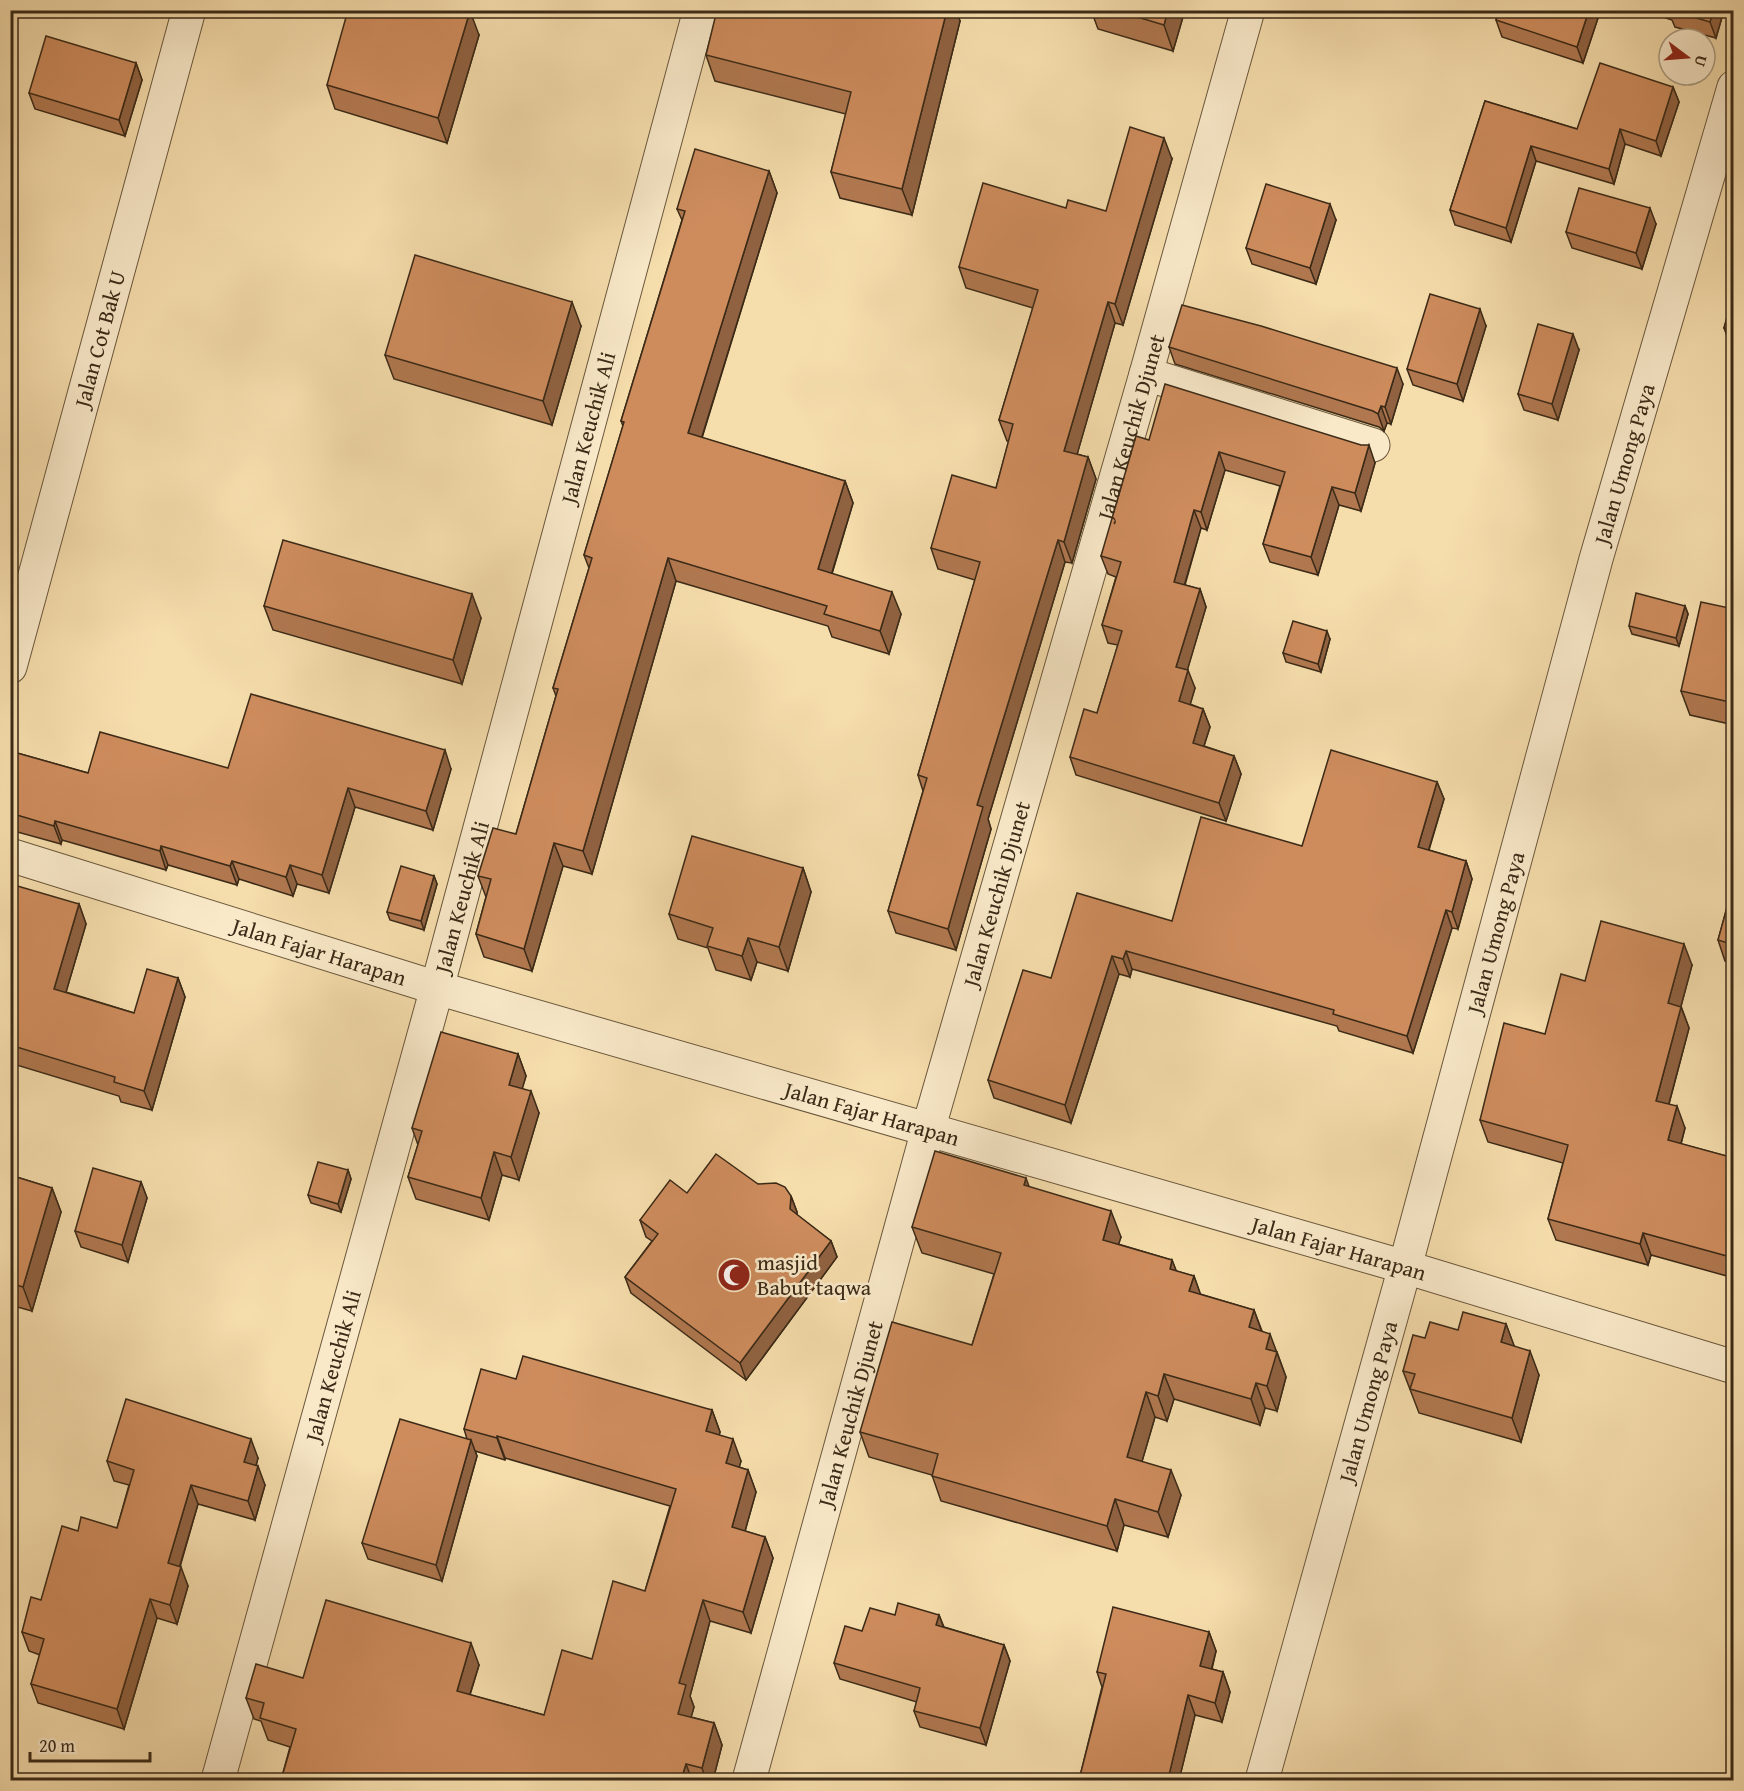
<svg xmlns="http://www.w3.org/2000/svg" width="1744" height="1791" viewBox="0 0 1744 1791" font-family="'Gentium Book Plus',serif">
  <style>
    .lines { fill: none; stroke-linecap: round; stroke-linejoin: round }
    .minor-casing { stroke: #6a573c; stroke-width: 35 }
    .minor { stroke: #f9e9c9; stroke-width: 33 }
    .wall { fill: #b17850; stroke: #3b2a17; stroke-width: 1.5 }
    .shaded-wall { fill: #906241; stroke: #3b2a17; stroke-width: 1.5 }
    .building { fill: #ce8c5d; stroke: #3b2a17; stroke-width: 1.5 }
    .labels { text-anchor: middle; stroke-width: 5; stroke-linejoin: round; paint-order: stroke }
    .street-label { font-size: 22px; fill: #3b2a17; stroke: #f9e9c9 }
    .poi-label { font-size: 22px; fill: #3b2a17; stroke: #f9e9c9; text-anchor: start }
  </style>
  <rect width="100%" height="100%" fill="#f6ddac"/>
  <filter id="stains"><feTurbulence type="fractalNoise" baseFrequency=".00333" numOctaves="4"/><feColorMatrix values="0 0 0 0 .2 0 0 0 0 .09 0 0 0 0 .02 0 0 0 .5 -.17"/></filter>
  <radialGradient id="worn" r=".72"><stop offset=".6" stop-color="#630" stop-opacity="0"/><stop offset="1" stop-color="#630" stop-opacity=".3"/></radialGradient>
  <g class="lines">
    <defs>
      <g id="minor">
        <polyline points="1146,374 1373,445"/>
        <path id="s1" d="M10,667L189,10"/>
        <path id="s2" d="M10,855L437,988L1405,1267L1734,1367"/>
        <path id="s3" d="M218,1780L437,988L700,10"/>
        <path id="s4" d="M749,1780L928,1130L1146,374L1248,10"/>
        <path id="s5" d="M1262,1780L1405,1267L1596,559L1734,87"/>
      </g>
    </defs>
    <use href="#minor" class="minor-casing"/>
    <use href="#minor" class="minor"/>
  </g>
  <g class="wall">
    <polygon points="1091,10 1185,10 1173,51 1098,29"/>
    <polygon points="1642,10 1724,10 1716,38 1675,27 1672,20"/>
    <polygon points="1600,12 1583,63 1502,37 1496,20"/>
    <polygon points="960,21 912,215 840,198 831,172 846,114 715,81 706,55"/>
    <polygon points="479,35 447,143 335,109 327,85"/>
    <polygon points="136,63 142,80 125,136 35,109 29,93"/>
    <polygon points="1673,87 1679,102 1661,156 1625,144 1614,184 1536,161 1511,242 1455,225 1450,210 1485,101 1577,129"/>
    <polygon points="1172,159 1123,325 1115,323 1077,454 1088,457 1096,479 1072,563 1065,562 988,819 991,829 956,950 896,933 888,911 923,791 918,775 975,580 938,569 931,548 996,488 1009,441 1007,441 999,420 1033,308 966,288 959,267 1066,208 1106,211"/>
    <polygon points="769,171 777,193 702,438 845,481 853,503 832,574 901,614 889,654 832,637 828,626 676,581 592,874 563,866 532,971 484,957 476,934 486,897 478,876 516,834 556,696 553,688 589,568 584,555 623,426 621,421 682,220 677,209"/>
    <polygon points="1336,220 1316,284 1252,264 1246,248"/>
    <polygon points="1656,224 1642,269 1572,248 1566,232"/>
    <polygon points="1734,293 1734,345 1730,344 1724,328"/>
    <polygon points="581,326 552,425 394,379 385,355"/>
    <polygon points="1486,326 1463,401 1413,385 1407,369"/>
    <polygon points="1169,347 1403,384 1391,424 1387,423 1384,431 1379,427 1175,364"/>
    <polygon points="1579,350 1558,420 1524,410 1518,394"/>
    <polygon points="1149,440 1375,463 1361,511 1339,505 1318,575 1270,562 1263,544 1280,486 1225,470 1207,530 1201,528 1185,585 1200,589 1206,607 1187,670 1195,688 1190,704 1203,709 1210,727 1204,746 1234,756 1241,774 1226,821 1076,775 1070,757 1097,713 1118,645 1108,643 1102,625 1116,577 1108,574 1101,556"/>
    <polygon points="264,606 481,618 462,684 273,630"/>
    <polygon points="1685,606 1688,614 1679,646 1632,634 1629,626"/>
    <polygon points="1734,609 1734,725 1690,715 1681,691"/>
    <polygon points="1330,639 1321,672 1286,662 1283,653"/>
    <polygon points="10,751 88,773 228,768 451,769 433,830 355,807 329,893 297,884 293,896 239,879 237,885 168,865 166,870 62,840 61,844 10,830"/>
    <polygon points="1437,782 1444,799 1429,850 1466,861 1472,879 1458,929 1452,928 1413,1053 1339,1031 1337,1026 1132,969 1130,977 1119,974 1071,1123 994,1098 988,1080 1051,978 1172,921 1302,846"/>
    <polygon points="803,868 811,892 788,971 757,962 751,980 716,970 708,948 678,939 669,914"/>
    <polygon points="434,876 437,884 424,930 390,920 387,912"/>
    <polygon points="1734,882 1734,963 1725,961 1718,940"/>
    <polygon points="10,896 79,904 86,924 66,992 134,1013 178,978 185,997 152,1110 121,1102 119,1096 10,1063"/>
    <polygon points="1692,965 1681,1006 1689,1028 1669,1104 1685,1128 1681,1144 1734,1158 1734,1278 1651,1255 1648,1265 1556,1240 1548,1219 1563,1163 1488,1142 1480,1120 1585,981"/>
    <polygon points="518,1054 526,1076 522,1088 539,1113 519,1180 502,1175 489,1220 416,1199 408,1177 418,1145 412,1128"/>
    <polygon points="348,1170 351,1179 341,1212 311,1203 308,1195"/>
    <polygon points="10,1175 52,1188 61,1212 32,1311 10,1305"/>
    <polygon points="141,1182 147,1198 128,1262 81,1247 75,1231"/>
    <polygon points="758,1184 791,1196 797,1212 797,1215 831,1241 837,1257 746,1380 631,1293 625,1277 652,1241 646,1237 640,1220 687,1193"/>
    <polygon points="1029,1187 1121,1237 1118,1244 1172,1260 1176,1271 1194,1276 1200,1294 1254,1310 1262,1331 1277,1352 1286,1377 1277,1411 1265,1408 1260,1425 1174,1399 1167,1421 1155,1417 1142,1461 1181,1495 1168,1537 1124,1525 1117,1551 941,1501 932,1475 869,1457 860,1432 972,1345 994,1274 922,1253 912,1227"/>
    <polygon points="1506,1324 1514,1346 1539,1375 1521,1442 1419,1413 1403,1371 1425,1338 1458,1330"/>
    <polygon points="516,1379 712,1410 720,1432 719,1435 741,1461 739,1467 748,1470 756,1492 745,1531 765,1537 773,1558 751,1633 710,1621 690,1696 694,1707 691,1717 714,1723 722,1745 713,1780 281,1780 290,1747 268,1740 261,1721 254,1719 246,1698 303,1678 479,1665 470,1695 544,1715 592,1659 645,1591 670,1506 505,1458 505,1460 475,1451 477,1456 442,1581 368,1559 362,1543 467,1439 464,1429"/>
    <polygon points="258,1458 256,1465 265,1485 255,1520 198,1504 180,1567 188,1586 177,1624 157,1618 124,1729 38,1703 31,1684 40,1655 29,1651 22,1632 41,1600 117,1528 129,1485 114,1481 107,1461"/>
    <polygon points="895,1615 939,1615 944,1627 1004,1645 1010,1661 986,1745 920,1727 914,1711 917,1702 840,1679 834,1663 862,1631"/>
    <polygon points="1209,1632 1216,1651 1212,1669 1223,1672 1230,1692 1222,1722 1195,1715 1179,1780 1079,1780 1102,1687 1097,1672"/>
  </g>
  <g class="shaded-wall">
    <polygon points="947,10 957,10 960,21 912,215 902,189"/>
    <polygon points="1168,10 1185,10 1173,51 1164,25"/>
    <polygon points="1589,10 1600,10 1600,12 1583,63 1577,47"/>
    <polygon points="1713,10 1724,10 1716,38 1710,22"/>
    <polygon points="470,11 479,35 447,143 438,118"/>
    <polygon points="136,63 142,80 125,136 119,120"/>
    <polygon points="1673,87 1679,102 1661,156 1656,141"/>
    <polygon points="1620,129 1625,144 1614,184 1609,169"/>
    <polygon points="1164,138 1172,159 1123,325 1115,304"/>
    <polygon points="1531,146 1536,161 1511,242 1506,228"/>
    <polygon points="769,171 777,193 696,456 688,433"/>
    <polygon points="1330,204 1336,220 1316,284 1310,268"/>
    <polygon points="1650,208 1656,224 1642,269 1636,253"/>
    <polygon points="572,302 581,326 552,425 543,401"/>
    <polygon points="1108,302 1115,323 1072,472 1064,451"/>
    <polygon points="1480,309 1486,326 1463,401 1457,384"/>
    <polygon points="1573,334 1579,350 1558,420 1552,404"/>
    <polygon points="1397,368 1403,384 1391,424 1385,407"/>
    <polygon points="1381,406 1387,423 1384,431 1378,414"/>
    <polygon points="1369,445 1375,463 1361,511 1355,493"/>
    <polygon points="1219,452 1225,470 1207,530 1201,512"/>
    <polygon points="1088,457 1096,479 1072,563 1064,542"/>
    <polygon points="845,481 853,503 826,592 818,569"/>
    <polygon points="1332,487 1339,505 1318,575 1311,557"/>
    <polygon points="1194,510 1201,528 1180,600 1174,582"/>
    <polygon points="1058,540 1065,562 988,819 991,829 956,950 948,929 977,805"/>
    <polygon points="668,558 676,581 592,874 583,851"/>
    <polygon points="1200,589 1206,607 1183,685 1176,667"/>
    <polygon points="892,592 901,614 889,654 880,631"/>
    <polygon points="472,594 481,618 462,684 453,660"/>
    <polygon points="1685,606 1688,614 1679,646 1676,638"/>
    <polygon points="1327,631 1330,639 1321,672 1318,664"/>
    <polygon points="1188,670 1195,688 1186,719 1179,701"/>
    <polygon points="1203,709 1210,727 1199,761 1193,743"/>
    <polygon points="445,750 451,769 433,830 426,811"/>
    <polygon points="1234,756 1241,774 1226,821 1219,803"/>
    <polygon points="1437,782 1444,799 1424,865 1418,847"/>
    <polygon points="348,788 355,807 329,893 322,875"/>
    <polygon points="55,821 62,840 61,844 54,826"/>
    <polygon points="554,843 563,866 532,971 524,949"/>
    <polygon points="161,846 168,865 166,870 160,851"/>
    <polygon points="232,861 239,879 237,885 230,866"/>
    <polygon points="1466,861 1472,879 1458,929 1452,912"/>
    <polygon points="290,865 297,884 293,896 286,877"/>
    <polygon points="803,868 811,892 788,971 779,947"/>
    <polygon points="434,876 437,884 424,930 421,921"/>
    <polygon points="79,904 86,924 61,1009 54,989"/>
    <polygon points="1446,910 1452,928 1413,1053 1407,1036"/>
    <polygon points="748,938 757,962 751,980 742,956"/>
    <polygon points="1684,944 1692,965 1676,1025 1668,1003"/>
    <polygon points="1126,951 1132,969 1130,977 1123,959"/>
    <polygon points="1112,956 1119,974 1071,1123 1065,1105"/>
    <polygon points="178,978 185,997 152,1110 144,1091"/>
    <polygon points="1681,1007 1689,1028 1664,1122 1656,1101"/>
    <polygon points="518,1054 526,1076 517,1107 509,1085"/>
    <polygon points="531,1091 539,1113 519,1180 511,1157"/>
    <polygon points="1677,1106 1685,1128 1676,1162 1668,1140"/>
    <polygon points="494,1152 502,1175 489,1220 481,1198"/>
    <polygon points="348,1170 351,1179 341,1212 338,1204"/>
    <polygon points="1026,1178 1035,1203 1024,1185"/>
    <polygon points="141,1182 147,1198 128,1262 122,1245"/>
    <polygon points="52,1188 61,1212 32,1311 23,1287"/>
    <polygon points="791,1196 797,1212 796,1226 790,1209"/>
    <polygon points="1111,1211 1121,1237 1112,1265 1103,1240"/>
    <polygon points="1643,1233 1651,1255 1648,1265 1640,1244"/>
    <polygon points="831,1241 837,1257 746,1380 740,1363"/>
    <polygon points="1172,1260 1182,1285 1170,1269"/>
    <polygon points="1194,1276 1203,1301 1189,1291"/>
    <polygon points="1254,1310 1263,1335 1249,1327"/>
    <polygon points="1506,1324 1515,1348 1501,1342"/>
    <polygon points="1270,1334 1286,1377 1277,1411 1267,1386 1266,1349"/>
    <polygon points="1530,1351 1539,1375 1521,1442 1512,1418"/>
    <polygon points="1164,1374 1174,1399 1167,1421 1158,1396"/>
    <polygon points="1256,1383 1265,1408 1260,1425 1251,1399"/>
    <polygon points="1146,1392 1155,1417 1136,1482 1127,1457"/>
    <polygon points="712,1410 720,1432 714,1453 706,1431"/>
    <polygon points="497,1436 505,1458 505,1460 497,1438"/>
    <polygon points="251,1439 258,1458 252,1481 244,1462"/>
    <polygon points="733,1439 741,1461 734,1485 726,1463"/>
    <polygon points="471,1440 477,1456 442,1581 436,1565"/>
    <polygon points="258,1466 265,1485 255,1520 248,1501"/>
    <polygon points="748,1470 756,1492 740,1549 732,1527"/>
    <polygon points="1171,1470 1181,1495 1168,1537 1158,1512"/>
    <polygon points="10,1479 12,1484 10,1491"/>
    <polygon points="191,1485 198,1504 175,1582 168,1563"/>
    <polygon points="1115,1499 1124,1525 1117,1551 1107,1526"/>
    <polygon points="765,1537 773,1558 751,1633 743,1612"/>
    <polygon points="181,1567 188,1586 177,1624 170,1605"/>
    <polygon points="150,1599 157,1618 124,1729 117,1709"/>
    <polygon points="703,1600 710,1621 690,1696 694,1707 686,1735 678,1714 679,1683"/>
    <polygon points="939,1615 945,1631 936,1625"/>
    <polygon points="1209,1632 1216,1651 1207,1686 1200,1666"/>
    <polygon points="471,1643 479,1665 464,1713 457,1691"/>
    <polygon points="1004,1645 1010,1661 986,1745 980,1728"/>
    <polygon points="1223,1672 1230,1692 1222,1722 1215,1703"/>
    <polygon points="1188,1695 1195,1715 1179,1780 1171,1780 1169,1775"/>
    <polygon points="714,1723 722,1745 713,1780 706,1780 702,1768"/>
    <polygon points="10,1752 14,1762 10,1774"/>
    <polygon points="686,1764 692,1780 681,1780"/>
  </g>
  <g class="building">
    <polygon points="348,10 470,11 438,118 327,85"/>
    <polygon points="717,10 947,10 902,189 831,172 851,92 706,55"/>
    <polygon points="1114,10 1168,10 1164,25"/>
    <polygon points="1499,10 1589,10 1577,47 1496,20"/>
    <polygon points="1670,10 1713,10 1710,22"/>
    <polygon points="46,36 136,63 119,120 29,93"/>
    <polygon points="1600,63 1673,87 1656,141 1620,129 1609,169 1531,146 1506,228 1450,210 1485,101 1577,129"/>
    <polygon points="1130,127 1164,138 1115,304 1108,302 1064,451 1088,457 1064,542 1058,540 977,805 983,807 948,929 888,911 927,778 918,775 980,562 931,548 952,475 996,488 1013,424 999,420 1038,290 959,267 983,183 1066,208 1068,200 1106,211"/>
    <polygon points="695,149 769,171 688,433 845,481 818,569 892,592 880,631 824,614 827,606 668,558 583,851 554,843 524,949 476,934 491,879 478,876 493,828 516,834 558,689 553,688 592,558 584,555 624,422 621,421 685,211 677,209"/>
    <polygon points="1266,184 1330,204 1310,268 1246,248"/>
    <polygon points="1579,188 1650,208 1636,253 1566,232"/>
    <polygon points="415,255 572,302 543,401 385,355"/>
    <polygon points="1734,293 1734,331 1724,328"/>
    <polygon points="1430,294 1480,309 1457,384 1407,369"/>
    <polygon points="1182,305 1261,326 1397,368 1385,407 1381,406 1378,414 1373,411 1169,347"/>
    <polygon points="1538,324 1573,334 1552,404 1518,394"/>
    <polygon points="1165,384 1361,445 1369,445 1355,493 1332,487 1311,557 1263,544 1285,472 1219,452 1201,512 1194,510 1174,582 1200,589 1176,667 1188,670 1179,701 1203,709 1193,743 1234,756 1219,803 1070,757 1084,709 1097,713 1122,631 1102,625 1121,562 1101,556 1136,436 1149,440"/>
    <polygon points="283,540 472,594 453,660 264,606"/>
    <polygon points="1636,593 1685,606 1676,638 1629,626"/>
    <polygon points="1701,602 1734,609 1734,703 1681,691"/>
    <polygon points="1293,621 1327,631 1318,664 1283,653"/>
    <polygon points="251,694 445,750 426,811 348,788 322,875 290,865 286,877 232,861 230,866 161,846 160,851 55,821 54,826 10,813 10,751 88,773 100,732 228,768"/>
    <polygon points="1331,750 1437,782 1418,847 1466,861 1452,912 1446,910 1407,1036 1333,1014 1334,1010 1126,951 1123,959 1112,956 1065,1105 988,1080 1023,970 1051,978 1077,893 1172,921 1201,817 1302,846"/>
    <polygon points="692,836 803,868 779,947 748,938 742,956 707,946 713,928 669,914"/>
    <polygon points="401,866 434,876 421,921 387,912"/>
    <polygon points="1734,882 1734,945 1718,940"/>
    <polygon points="14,885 79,904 54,989 134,1013 147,969 178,978 144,1091 114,1082 115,1077 10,1045 10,896"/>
    <polygon points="1601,921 1684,944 1668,1003 1681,1007 1656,1101 1677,1106 1668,1140 1734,1158 1734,1258 1643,1233 1640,1244 1548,1219 1568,1145 1480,1120 1504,1023 1545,1034 1561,974 1585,981"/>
    <polygon points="441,1032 518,1054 509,1085 531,1091 511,1157 494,1152 481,1198 408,1177 422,1131 412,1128"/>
    <polygon points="935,1151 1026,1178 1024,1185 1111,1211 1103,1240 1172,1260 1170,1269 1194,1276 1189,1291 1254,1310 1249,1327 1270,1334 1266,1349 1277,1352 1267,1386 1256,1383 1251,1399 1164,1374 1158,1396 1146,1392 1127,1457 1171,1470 1158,1512 1115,1499 1107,1526 932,1476 938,1454 860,1432 892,1322 972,1345 1001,1253 912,1227"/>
    <polygon points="716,1154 758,1184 776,1183 785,1187 791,1196 790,1209 831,1241 740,1363 625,1277 658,1234 640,1220 670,1180 687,1193"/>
    <polygon points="318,1162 348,1170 338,1204 308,1195"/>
    <polygon points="93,1168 141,1182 122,1245 75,1231"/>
    <polygon points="10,1175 52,1188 23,1287 10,1283"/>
    <polygon points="1463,1312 1506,1324 1501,1342 1530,1351 1512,1418 1410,1389 1415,1374 1403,1371 1413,1335 1425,1338 1430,1322 1458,1330"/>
    <polygon points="523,1356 712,1410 706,1431 733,1439 726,1463 748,1470 732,1527 765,1537 743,1612 703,1600 679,1683 686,1685 678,1714 714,1723 702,1768 686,1764 681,1780 281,1780 296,1729 260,1718 264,1703 246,1698 256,1664 303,1678 326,1600 471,1643 457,1691 544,1715 562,1650 592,1659 613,1581 645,1591 676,1489 497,1436 497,1438 464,1429 481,1369 516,1379"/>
    <polygon points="126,1399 251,1439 244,1462 258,1466 248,1501 191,1485 168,1563 181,1567 170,1605 150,1599 117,1709 31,1684 44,1639 22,1632 31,1597 41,1600 62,1526 78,1531 81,1517 117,1528 134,1470 107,1461"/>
    <polygon points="400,1419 471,1440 436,1565 362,1543"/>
    <polygon points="898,1603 939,1615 936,1625 1004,1645 980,1728 914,1711 920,1688 834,1663 845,1626 862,1631 870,1608 895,1615"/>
    <polygon points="1113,1607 1209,1632 1200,1666 1223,1672 1215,1703 1188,1695 1169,1775 1172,1776 1171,1780 1079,1780 1106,1674 1097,1672"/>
  </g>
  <defs>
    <symbol id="mosque-disc" viewBox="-11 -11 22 22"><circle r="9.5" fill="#8f2418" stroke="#f9e9c9"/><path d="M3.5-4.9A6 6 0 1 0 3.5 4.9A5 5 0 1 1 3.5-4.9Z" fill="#fff"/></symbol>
  </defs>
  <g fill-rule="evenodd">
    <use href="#mosque-disc" x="715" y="1256" width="38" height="38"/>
  </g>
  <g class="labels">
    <g class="street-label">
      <text dy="8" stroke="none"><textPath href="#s1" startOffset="340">Jalan Cot Bak U</textPath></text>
      <text dy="8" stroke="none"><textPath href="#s3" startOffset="1402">Jalan Keuchik Ali</textPath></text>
      <text dy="8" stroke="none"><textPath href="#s4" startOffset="1406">Jalan Keuchik Djunet</textPath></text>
      <text dy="8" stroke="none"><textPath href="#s5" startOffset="1365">Jalan Umong Paya</textPath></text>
      <text dy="8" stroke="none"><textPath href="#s4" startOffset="920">Jalan Keuchik Djunet</textPath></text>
      <text dy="8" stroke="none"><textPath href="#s3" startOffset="916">Jalan Keuchik Ali</textPath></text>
      <text dy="8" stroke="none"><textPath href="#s5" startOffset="879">Jalan Umong Paya</textPath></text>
      <text dy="8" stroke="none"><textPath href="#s2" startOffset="324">Jalan Fajar Harapan</textPath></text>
      <text dy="8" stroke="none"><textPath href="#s2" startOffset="900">Jalan Fajar Harapan</textPath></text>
      <text dy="8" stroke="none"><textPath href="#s2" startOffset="1386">Jalan Fajar Harapan</textPath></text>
      <text dy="8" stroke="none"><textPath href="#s3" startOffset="430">Jalan Keuchik Ali</textPath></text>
      <text dy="8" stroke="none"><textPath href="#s5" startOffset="393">Jalan Umong Paya</textPath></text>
      <text dy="8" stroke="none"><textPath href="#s4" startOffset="380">Jalan Keuchik Djunet</textPath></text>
    </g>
    <g class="poi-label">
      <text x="757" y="1270">masjid<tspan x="757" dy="25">Babut taqwa</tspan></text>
    </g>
  </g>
  <rect width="1744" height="1791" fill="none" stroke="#f6ddac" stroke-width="36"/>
  <rect x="12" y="12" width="1720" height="1767" fill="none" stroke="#3b2a17" stroke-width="3"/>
  <rect x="18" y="18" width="1708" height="1755" fill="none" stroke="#3b2a17" stroke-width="1.5"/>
  <g transform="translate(1687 57) rotate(106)"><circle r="28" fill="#f9e9c9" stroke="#ad9d82" stroke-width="1.5"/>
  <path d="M0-4.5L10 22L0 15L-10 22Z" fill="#8f2418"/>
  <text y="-9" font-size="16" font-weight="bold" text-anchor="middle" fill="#3b2a17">U</text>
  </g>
  <path d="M30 1752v9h120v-9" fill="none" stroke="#3b2a17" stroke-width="3"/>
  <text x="39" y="1752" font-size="18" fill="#3b2a17" stroke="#f9e9c9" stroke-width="4.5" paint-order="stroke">20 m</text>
  <rect width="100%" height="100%" filter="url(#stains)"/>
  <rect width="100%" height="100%" fill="url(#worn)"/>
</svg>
